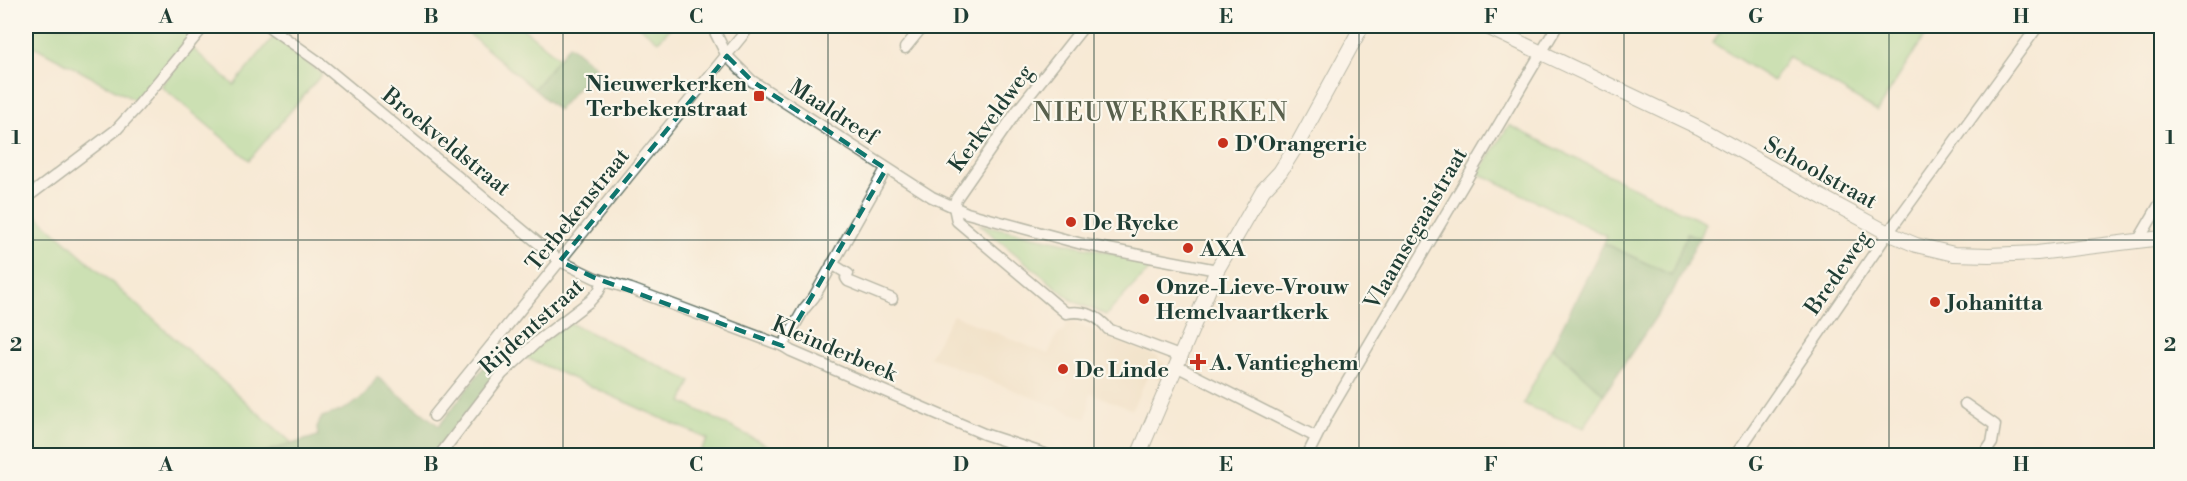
<svg xmlns="http://www.w3.org/2000/svg" width="2187" height="481" viewBox="0 0 2187 481" font-family="'Libre Bodoni',serif">
  <style>
    .built { fill: #ead9ba }
    .green { fill: #97d58a; stroke: #5b895f; stroke-width: 1.5 }
    .forest { fill: #79b676; stroke: #4c7a55; stroke-width: 1.5 }
    .lines { fill: none; stroke-linecap: round; stroke-linejoin: round }
    .minor-casing { stroke: #6b7a6d; stroke-width: 13 }
    .tertiary-casing { stroke: #6b7a6d; stroke-width: 16 }
    .minor { stroke: #fff; stroke-width: 10 }
    .tertiary { stroke: #fff; stroke-width: 14 }
    .marked { fill: none; stroke: #0f766e; stroke-width: 4.5; stroke-dasharray: 12 8; stroke-linejoin: round }
    .grid { fill: none; stroke: #1f3d34; stroke-width: 1.5; stroke-opacity: 0.55 }
    .poi-dot { fill: #c8321e; stroke: #fbf7ec; stroke-width: 2 }
    .labels { text-anchor: middle; stroke-width: 4.5; stroke-linejoin: round; paint-order: stroke }
    .poi-label { font-size: 22px; font-weight: bold; fill: #1f3d34; stroke: #fbf7ec; text-anchor: start }
    .street-label { font-size: 22px; fill: #1f3d34; stroke: #fbf7ec }
    .quarter-label { font-size: 26px; letter-spacing: 1.5px; fill: #58604c; stroke: #fbf7ec }
    .neatline { fill: none; stroke: #1f3d34; stroke-width: 2 }
    .grid-label { font-size: 20px; text-anchor: middle; font-weight: bold; fill: #1f3d34 }
  </style>
  <rect width="100%" height="100%" fill="#fbf7ec"/>
  <filter id="ink" filterUnits="userSpaceOnUse"><feTurbulence type="fractalNoise" baseFrequency=".0167" numOctaves="2"/><feDisplacementMap in="SourceGraphic" scale="12" xChannelSelector="R" yChannelSelector="G"/><feConvolveMatrix kernelMatrix="1 2 1 2 8 2 1 2 1" color-interpolation-filters="sRGB"/></filter>
  <filter id="wash" filterUnits="userSpaceOnUse"><feTurbulence type="fractalNoise" baseFrequency=".008" numOctaves="4" result="noise"/><feDisplacementMap in="SourceGraphic" scale="24" xChannelSelector="R" yChannelSelector="G"/><feGaussianBlur stdDeviation="1.35" result="paint"/><feColorMatrix in="noise" values="0 0 0 0 0 0 0 0 0 0 0 0 0 0 0 0 0 1.4 0 .05"/><feComposite in="paint" operator="in"/></filter>
  <g filter="url(#wash)">
    <rect width="100%" height="100%" fill="#f7ead6"/>
    <polygon class="built" points="953,315 1048,354 1056,336 1064,331 1068,320 1159,357 1158,360 1166,365 1160,379 1148,375 1132,410 1090,393 1087,419 929,357"/>
    <g class="green">
      <polygon points="26,26 200,26 138,102 26,42"/>
      <polygon points="460,26 520,26 559,58 534,89"/>
      <polygon points="639,26 673,26 658,41"/>
      <polygon points="1723,26 1931,26 1877,111 1788,57 1773,81 1713,43"/>
      <polygon points="274,36 322,74 249,160 161,86 191,47 234,85"/>
      <polygon points="1509,125 1705,223 1699,238 1687,233 1671,275 1604,243 1607,236 1487,177 1478,174"/>
      <polygon points="26,206 293,444 252,456 26,455"/>
      <polygon points="979,224 1157,263 1136,283 1106,315 1073,301"/>
      <polygon points="568,322 691,381 682,402 786,455 698,455 708,439 525,357"/>
      <polygon points="1552,347 1604,394 1584,428 1523,404"/>
    </g>
    <g class="forest">
      <polygon points="569,45 596,67 558,110 534,89"/>
      <polygon points="1687,233 1699,238 1673,291 1604,394 1552,347 1604,243 1671,275"/>
      <path d="M491,357L503,368L433,455L252,456L318,436L317,427L322,417C349,409 362,403 377,377L439,426Z"/>
    </g>
  </g>
  <g filter="url(#ink)">
    <g class="lines">
      <defs>
        <g id="minor">
          <polyline points="268,26 319,62 560,261 595,278 631,289 783,346 791,351 984,434 1051,456"/>
          <polyline points="712,26 727,56 752,81 932,197 967,213 1082,244 1217,270"/>
          <path d="M1084,26L1017,111L956,199L954,207L957,221L1066,313C1083,310 1098,315 1108,329L1182,357"/>
          <polyline points="905,48 923,26"/>
          <polyline points="26,198 116,130 138,106 204,26"/>
          <polyline points="2138,241 2162,200"/>
          <polyline points="832,264 848,274 846,278 848,281 892,299"/>
          <polyline points="783,346 804,309 814,297 886,169"/>
          <polyline points="1178,367 1316,437"/>
          <polyline points="1965,404 1995,425 1992,443 1983,456"/>
          <polyline points="434,416 750,26"/>
          <polyline points="439,456 502,374 539,340 590,301 599,291 603,281"/>
          <polyline points="1307,456 1328,414 1557,26"/>
          <polyline points="1735,456 1888,233 2038,26"/>
        </g>
        <g id="tertiary">
          <polyline points="1485,26 1700,128 1820,196 1888,233 1916,245 1954,254 1989,255 2037,253 2162,238"/>
          <polyline points="1138,456 1217,270 1263,190 1280,172 1297,145 1362,26"/>
        </g>
      </defs>
      <use href="#minor" class="minor-casing"/>
      <use href="#tertiary" class="tertiary-casing"/>
      <use href="#minor" class="minor"/>
      <use href="#tertiary" class="tertiary"/>
    </g>
  </g>
  <path d="M0 0H2187V481H0ZM727,56L752,81L886,169L783,346L595,278L560,261Z" fill="#f7ead6" fill-opacity=".55" fill-rule="evenodd"/>
  <path class="marked" d="M727,56L752,81L886,169L783,346L595,278L560,261Z"/>
  <path class="grid" d="M298,26V456M563,26V456M828,26V456M1094,26V456M1359,26V456M1624,26V456M1889,26V456M26,240H2162"/>
  <g class="poi-dot">
    <rect x="753" y="90" width="12" height="12" rx="3"/>
    <circle cx="1223" cy="143" r="6"/>
    <circle cx="1071" cy="222" r="6"/>
    <circle cx="1188" cy="248" r="6"/>
    <circle cx="1144" cy="299" r="6"/>
    <circle cx="1935" cy="302" r="6"/>
    <path d="M1195 353h6v6h6v6h-6v6h-6v-6h-6v-6h6z"/>
    <circle cx="1063" cy="369" r="6"/>
  </g>
  <g class="labels">
    <g class="poi-label">
      <text x="747" y="91" text-anchor="end">Nieuwerkerken<tspan x="747" dy="25">Terbekenstraat</tspan></text>
      <text x="1235" y="151">D'Orangerie</text>
      <text x="1083" y="230">De Rycke</text>
      <text x="1200" y="256">AXA</text>
      <text x="1156" y="294">Onze-Lieve-Vrouw<tspan x="1156" dy="25">Hemelvaartkerk</tspan></text>
      <text x="1947" y="310">Johanitta</text>
      <text x="1210" y="370">A. Vantieghem</text>
      <text x="1075" y="377">De Linde</text>
    </g>
    <g class="street-label">
      <text transform="translate(834 111) rotate(33)" y="8">Maaldreef</text>
      <text transform="translate(990 118) rotate(-54)" y="8">Kerkveldweg</text>
      <text transform="translate(447 141) rotate(39)" y="8">Broekveldstraat</text>
      <text transform="translate(1821 172) rotate(29)" y="8">Schoolstraat</text>
      <text transform="translate(577 209) rotate(-51)" y="8">Terbekenstraat</text>
      <text transform="translate(1415 228) rotate(-60)" y="8">Vlaamsegaaistraat</text>
      <text transform="translate(1837 272) rotate(-55)" y="8">Bredeweg</text>
      <text transform="translate(531 326) rotate(-42)" y="8">Rijdentstraat</text>
      <text transform="translate(835 348) rotate(23)" y="8">Kleinderbeek</text>
    </g>
    <g class="quarter-label">
      <text x="1161" y="121">NIEUWERKERKEN</text>
    </g>
  </g>
  <rect width="2187" height="481" fill="none" stroke="#fbf7ec" stroke-width="66"/>
  <rect x="33" y="33" width="2121" height="415" class="neatline"/>
  <g class="grid-label">
    <text x="166" y="23">A</text>
    <text x="431" y="23">B</text>
    <text x="696" y="23">C</text>
    <text x="961" y="23">D</text>
    <text x="1226" y="23">E</text>
    <text x="1491" y="23">F</text>
    <text x="1756" y="23">G</text>
    <text x="2021" y="23">H</text>
    <text x="16" y="144">1</text>
    <text x="2170" y="144">1</text>
    <text x="16" y="351">2</text>
    <text x="2170" y="351">2</text>
    <text x="166" y="471">A</text>
    <text x="431" y="471">B</text>
    <text x="696" y="471">C</text>
    <text x="961" y="471">D</text>
    <text x="1226" y="471">E</text>
    <text x="1491" y="471">F</text>
    <text x="1756" y="471">G</text>
    <text x="2021" y="471">H</text>
  </g>
</svg>
